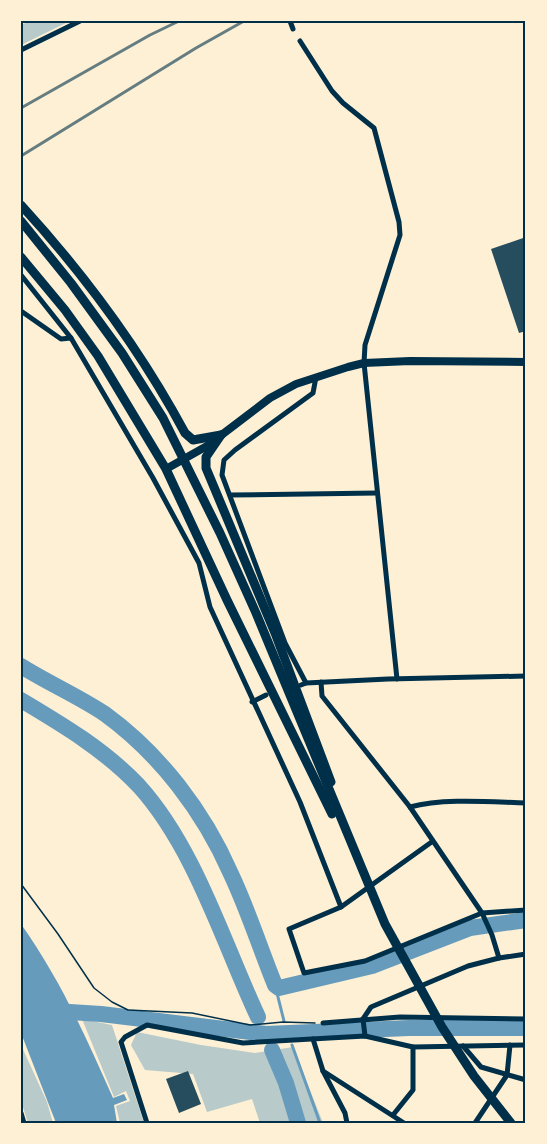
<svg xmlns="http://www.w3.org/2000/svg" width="547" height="1144" viewBox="0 0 547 1144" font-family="Roboto,sans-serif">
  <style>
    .green { fill: #b9caca }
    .water { fill: #669bbc }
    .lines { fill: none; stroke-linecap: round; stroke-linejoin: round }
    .stream { stroke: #669bbc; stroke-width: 3 }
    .river { stroke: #669bbc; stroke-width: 16 }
    .building { fill: #264d5e }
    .path { stroke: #003049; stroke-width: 1.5 }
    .minor { stroke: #003049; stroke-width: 5 }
    .secondary { stroke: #003049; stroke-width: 8 }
    .trunk { stroke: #003049; stroke-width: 9 }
    .rail { stroke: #657d81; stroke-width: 3 }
    .neatline { fill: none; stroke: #003049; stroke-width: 2 }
  </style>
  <rect width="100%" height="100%" fill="#fdf0d5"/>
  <g class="green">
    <polygon points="30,21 70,21 21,45 21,25"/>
    <polygon points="82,1019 112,1025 144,1123 120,1123 116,1106 130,1101 126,1091 114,1097"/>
    <polygon points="137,1032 201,1045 255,1053 293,1047 323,1123 260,1123 252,1099 207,1112 193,1074 145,1070 131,1045"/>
    <polygon points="21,1045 47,1102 53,1123 28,1123 21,1101"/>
  </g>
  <path class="water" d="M21,924C61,981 85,1035 113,1098L124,1094L127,1100L114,1105L117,1123H56L21,1033Z"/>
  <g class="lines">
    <g class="stream">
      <polyline points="275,985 284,1021"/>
      <polyline points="292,1045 320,1123"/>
    </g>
    <g class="river">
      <path d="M21,666C48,683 78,696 105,714C160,754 204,812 231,874C248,910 260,948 275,985L279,988L372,966L470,928L526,920"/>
      <path d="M21,700C63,725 105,750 139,786C195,848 223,942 258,1017"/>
      <polyline points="54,1011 101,1014 266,1034 409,1028 526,1028"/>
      <polyline points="272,1050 286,1083 298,1123"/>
    </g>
  </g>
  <g class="building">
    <polygon points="526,237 526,331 519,333 491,249"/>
    <polygon points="188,1071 201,1104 179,1113 166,1079"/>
  </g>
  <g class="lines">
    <polyline class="path" points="21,884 58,934 94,988 112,1002 128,1010 192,1013 250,1025 283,1022 315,1023"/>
    <g class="minor">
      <polyline points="290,21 293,29"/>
      <polyline points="300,41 332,91 343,103 374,128 399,222 400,235 365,345 364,363 397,679"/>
      <polyline points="21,50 80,21"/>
      <polyline points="21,275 71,338 153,478 199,563 210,607 300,802 341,907"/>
      <polyline points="21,311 61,339 71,338"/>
      <polyline points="230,495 377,493"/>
      <polyline points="321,682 322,696 410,807 482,913 365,961 304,973 289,929 341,907 433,841"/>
      <polyline points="306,683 388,679 526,676"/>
      <polyline points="301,685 306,683 285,643 222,475 224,460 235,450 313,393 316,377"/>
      <polyline points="252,702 266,695"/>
      <path d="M410,807C444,798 490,802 526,803"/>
      <polyline points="499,958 492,935 482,913 526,910"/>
      <polyline points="363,1019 371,1007 468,966 499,958 526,954"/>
      <polyline points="363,1019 365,1036"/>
      <polyline points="323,1023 400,1017 526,1019"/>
      <polyline points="313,1039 323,1071 345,1113 347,1123"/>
      <polyline points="463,1046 481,1067 526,1080"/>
      <polyline points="323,1071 404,1123"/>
      <polyline points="21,1113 24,1123"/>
      <polyline points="393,1115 413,1090 413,1047"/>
      <polyline points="147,1123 121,1042 125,1037 147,1025 243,1043 365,1036 413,1047 526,1045"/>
      <polyline points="475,1123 507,1075 510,1045"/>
    </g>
    <polyline class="secondary" points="166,469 207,446 270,398 296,384 348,367 364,363 410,361 526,362"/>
    <g class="trunk">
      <path d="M21,205C84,274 141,351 185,433L193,440L221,435"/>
      <polyline points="21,221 71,283 122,353 163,418 220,533 256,613 385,924 442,1027 474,1076 511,1123"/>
      <polyline points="21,257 65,310 98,356 166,469 227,600 332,814"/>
      <polyline points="221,435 206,457 206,468 275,633 331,782"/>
    </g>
    <g class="rail">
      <polyline points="21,108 150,35 179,21"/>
      <polyline points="21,156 196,48 244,21"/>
    </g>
  </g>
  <rect width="547" height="1144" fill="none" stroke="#fdf0d5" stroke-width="45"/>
  <rect x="22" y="22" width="502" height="1100" class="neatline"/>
</svg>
